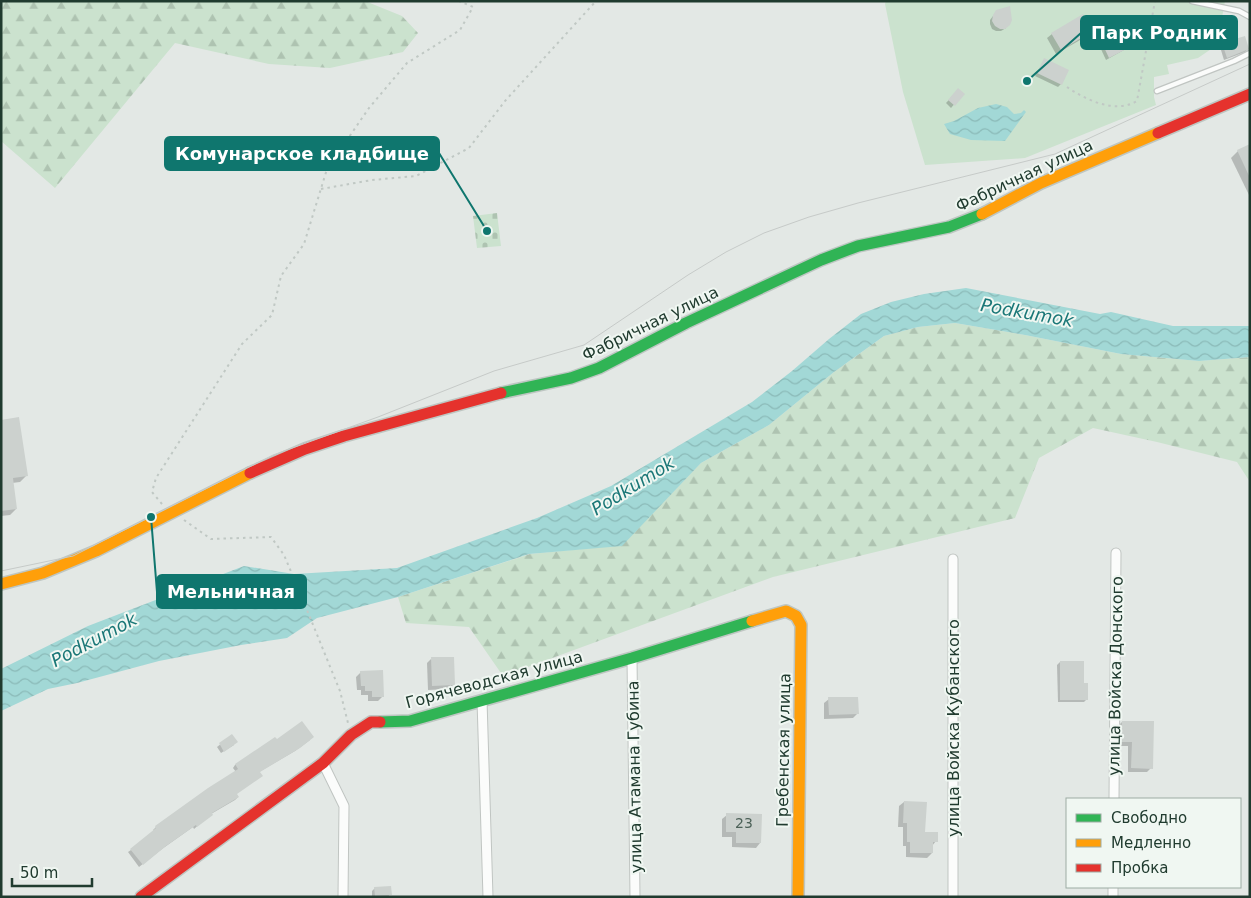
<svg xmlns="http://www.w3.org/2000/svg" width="1251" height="898" viewBox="0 0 1251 898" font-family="'DejaVu Sans',sans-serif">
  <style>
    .forest { fill: url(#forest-firs) }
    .cemetery { fill: url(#cemetery-stones) }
    .green { fill: #cbe2ce }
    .water { fill: url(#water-waves) }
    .shadow { fill: #0003 }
    .building { fill: #ccd1ce }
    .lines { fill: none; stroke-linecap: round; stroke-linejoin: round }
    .lane-casing { stroke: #c0c5c2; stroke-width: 7 }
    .street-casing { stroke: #c0c5c2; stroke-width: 11 }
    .fast-casing { stroke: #bec6c2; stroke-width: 14 }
    .slow-casing { stroke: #bec6c2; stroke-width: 14 }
    .jam-casing { stroke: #bec6c2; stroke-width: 14 }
    .path { stroke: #c0c8c4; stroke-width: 2; stroke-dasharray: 2.5 4; stroke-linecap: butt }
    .lane { stroke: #fbfcfb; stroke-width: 4.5 }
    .street { stroke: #fbfcfb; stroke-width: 9 }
    .fast { stroke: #30b455; stroke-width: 11 }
    .slow { stroke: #ff9f0a; stroke-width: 11 }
    .jam { stroke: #e5322d; stroke-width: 11 }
    .tram { stroke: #c6cac8; stroke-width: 1 }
    .labels { text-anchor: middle; stroke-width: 4; stroke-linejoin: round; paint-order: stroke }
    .number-label { font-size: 14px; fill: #4c6158 }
    .street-label { font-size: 16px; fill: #203b2f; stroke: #f0f7f2 }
    .water-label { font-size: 18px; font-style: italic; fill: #1a7777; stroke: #f0f7f2 }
    .leader { fill: none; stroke: #0f766e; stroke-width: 2 }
    .callout-dot { fill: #0f766e; stroke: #f0f7f2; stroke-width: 2 }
    .callout { fill: #0f766e; stroke: #0f766e; stroke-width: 2 }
    .callout-label { font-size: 18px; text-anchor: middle; font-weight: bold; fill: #fff }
  </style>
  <defs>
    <pattern id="forest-firs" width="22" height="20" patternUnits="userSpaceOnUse" patternTransform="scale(1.25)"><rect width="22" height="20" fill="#cbe2ce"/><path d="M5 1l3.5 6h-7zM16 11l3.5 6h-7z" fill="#aec3b1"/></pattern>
    <pattern id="cemetery-stones" width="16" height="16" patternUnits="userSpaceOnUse" patternTransform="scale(1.25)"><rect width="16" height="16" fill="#cbe2ce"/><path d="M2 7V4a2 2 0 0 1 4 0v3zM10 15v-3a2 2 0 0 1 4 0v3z" fill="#aec3b1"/></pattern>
    <pattern id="water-waves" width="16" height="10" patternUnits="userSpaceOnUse" patternTransform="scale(1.25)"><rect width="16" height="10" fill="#a2d8d6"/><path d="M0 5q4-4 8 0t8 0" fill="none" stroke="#8bbab8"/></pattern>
  </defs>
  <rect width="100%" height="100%" fill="#e3e8e5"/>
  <g class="forest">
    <polygon points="1,1 365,1 402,16 418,33 403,52 330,68 269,64 175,43 55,188 1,141"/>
    <polygon points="955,323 1025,335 1121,354 1199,361 1250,357 1250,482 1237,462 1157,442 1093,428 1039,458 1015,518 773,577 503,676 469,627 406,623 398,597 530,554 622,545 701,463 769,425 834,372 884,336 918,327"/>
  </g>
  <polygon class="cemetery" points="497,213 501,246 477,248 473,216"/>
  <polygon class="green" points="886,1 1225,1 1217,45 1198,58 1167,65 1169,74 1154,77 1154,97 1156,105 1025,158 925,165 903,92 885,4"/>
  <g class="water">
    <polygon points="996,104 1007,107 1014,114 1021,113 1024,110 1026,112 1005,141 971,140 950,134 944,124 954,121 978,108"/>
    <polygon points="966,288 1100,314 1111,312 1173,326 1250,326 1250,357 1199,361 1121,354 1025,335 955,323 918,327 884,336 834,372 769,425 701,463 622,546 529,554 398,597 317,618 287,638 241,645 159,661 77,683 48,689 1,711 1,669 88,626 244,566 294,574 397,568 537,518 611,486 752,402 792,371 829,339 861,314 891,302 924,294"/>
  </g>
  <g class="shadow">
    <polygon points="996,12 1006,28 1001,31 996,31 992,29 990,24 990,20"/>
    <polygon points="1092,31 1087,36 1056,54 1047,38 1052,34"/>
    <polygon points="1125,34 1131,46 1106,60 1100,47"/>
    <polygon points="1223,44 1248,49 1245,52 1224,60 1220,47"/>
    <polygon points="1045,59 1061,84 1058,87 1035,76"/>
    <polygon points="958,90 963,94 951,108 946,103"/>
    <polygon points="1250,146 1250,197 1231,158 1238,151"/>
    <polygon points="1,421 26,476 20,482 12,483 16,509 10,515 1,516"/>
    <polygon points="431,659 454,684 449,689 428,690 427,663"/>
    <polygon points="1060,662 1083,684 1087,699 1084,702 1058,702 1057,665"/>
    <polygon points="361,672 383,696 378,701 368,701 368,695 361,695 361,690 357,690 356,677"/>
    <polygon points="829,699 857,714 853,718 824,719 824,703"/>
    <polygon points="1122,722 1151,768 1147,772 1128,772 1128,746 1118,746 1118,726"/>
    <polygon points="232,735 234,745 221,753 217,747"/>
    <polygon points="275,739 276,741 310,740 295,751 259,772 236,794 238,797 235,800 211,814 194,829 193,827 162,849 139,867 128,852 131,850 154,831 153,830 156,827 236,772 233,768 235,765"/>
    <polygon points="904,802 924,833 936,841 932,846 932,853 927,858 906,857 906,846 903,846 903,827 898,827 899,806"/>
    <polygon points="727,815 760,843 756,848 732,847 732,837 722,837 722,819"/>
    <polygon points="375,888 390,894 388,897 372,897 372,891"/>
  </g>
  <g class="building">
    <polygon points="1010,6 1012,20 1010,25 1005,29 1000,29 995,26 992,21 993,15 996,10"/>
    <polygon points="1083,14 1093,31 1061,50 1051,33"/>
    <polygon points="1125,32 1132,46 1109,58 1102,43"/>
    <polygon points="1245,36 1249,49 1227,58 1222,43"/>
    <polygon points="1044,58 1069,70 1062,85 1037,73"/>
    <polygon points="958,88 965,94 955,106 948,100"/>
    <polygon points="1250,144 1250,178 1237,150"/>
    <polygon points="19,417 28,476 13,478 17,509 1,511 1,420"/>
    <polygon points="431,657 454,657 455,685 432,686"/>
    <polygon points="1060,661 1084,661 1084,683 1088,683 1088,700 1060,700"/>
    <polygon points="383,670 384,697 372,697 372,691 365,691 365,686 361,686 360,671"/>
    <polygon points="828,697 858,697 859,714 829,715"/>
    <polygon points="302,721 314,737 300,748 260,772 263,776 237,794 239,797 212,813 213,815 197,827 196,825 166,846 143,865 130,849 156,828 155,826 208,788 238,769 235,764 275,737 277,739"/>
    <polygon points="1122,721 1154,721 1153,769 1131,768 1132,742 1121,742"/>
    <polygon points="232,734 238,742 224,752 219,743"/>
    <polygon points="904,801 927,802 925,832 938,832 938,842 933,842 933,853 910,853 910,842 907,842 907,823 903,823"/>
    <polygon points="726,813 762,814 761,843 736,843 736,832 726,832"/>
    <polygon points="391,886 392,895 375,896 374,887"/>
  </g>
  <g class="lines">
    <defs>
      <g id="lane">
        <polyline points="1192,1 1239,11 1250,17"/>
        <polyline points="1157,91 1234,61 1250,53"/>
      </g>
      <g id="street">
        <polyline points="632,658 635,897"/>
        <polyline points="482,700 488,897"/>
        <polyline points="323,763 344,806 343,897"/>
        <polyline points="1114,799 1116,553"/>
        <polyline points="953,897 953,559"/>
        <polyline points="1113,897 1113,887"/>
      </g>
      <g id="fast">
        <polyline points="501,393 571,378 599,368 686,323 821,260 858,246 949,227 982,214"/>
        <polyline points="380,722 410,721 632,658 752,621"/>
      </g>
      <g id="slow">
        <polyline points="982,214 1041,183 1158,133"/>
        <polyline points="1,584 43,573 96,551 250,473"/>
        <polyline points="752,621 786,611 796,616 801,625 798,897"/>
      </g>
      <g id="jam">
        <polyline points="1158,133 1250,94"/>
        <polyline points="250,473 305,449 344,436 501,393"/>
        <polyline points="141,897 323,763 351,735 371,722 380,722"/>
      </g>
    </defs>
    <use href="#lane" class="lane-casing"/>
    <use href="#street" class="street-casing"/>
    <use href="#fast" class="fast-casing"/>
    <use href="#slow" class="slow-casing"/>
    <use href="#jam" class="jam-casing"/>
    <g class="path">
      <path d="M1067,87C1086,100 1115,114 1137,101L1155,1"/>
      <polyline points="321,189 372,180 416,176 469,148 505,101 596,1"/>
      <polyline points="162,504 152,492 156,478 242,344 272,315 281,276 304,244 327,169 369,108 407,63 460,30 473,7 459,1"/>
      <polyline points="184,520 211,539 271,537 284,555 298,588 340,691 348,723"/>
    </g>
    <use href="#lane" class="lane"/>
    <use href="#street" class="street"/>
    <use href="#fast" class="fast"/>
    <use href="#slow" class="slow"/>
    <use href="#jam" class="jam"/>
    <polyline class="tram" points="1,571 73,556 273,455 378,417 494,371 584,345 688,275 726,252 764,233 809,217 858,203 1055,154 1250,64"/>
  </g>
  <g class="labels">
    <g class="number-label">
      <text x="744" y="828">23</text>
    </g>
    <g class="street-label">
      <text transform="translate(1024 175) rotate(-25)" y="6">Фабричная улица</text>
      <text transform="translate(650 323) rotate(-26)" y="6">Фабричная улица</text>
      <text transform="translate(1115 676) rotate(-89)" y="6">улица Войска Донского</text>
      <text transform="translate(494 679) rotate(-15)" y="6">Горячеводская улица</text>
      <text transform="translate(953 728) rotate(-90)" y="6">улица Войска Кубанского</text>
      <text transform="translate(783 750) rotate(-89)" y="6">Гребенская улица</text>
      <text transform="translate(634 777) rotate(-91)" y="6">улица Атамана Губина</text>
    </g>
    <g class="water-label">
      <text transform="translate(1027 313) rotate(10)" y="6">Podkumok</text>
      <text transform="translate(633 486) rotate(-32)" y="6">Podkumok</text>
      <text transform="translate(94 640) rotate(-28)" y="6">Podkumok</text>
    </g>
  </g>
  <path class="leader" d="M1027 81L1081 33M487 231L439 153M151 517L157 592"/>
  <g class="callout-dot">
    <circle cx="1027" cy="81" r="5"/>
    <circle cx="487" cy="231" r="5"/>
    <circle cx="151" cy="517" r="5"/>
  </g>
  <g class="callout">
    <rect x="1081" y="16" width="156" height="33" rx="5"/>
    <rect x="165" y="137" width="274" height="33" rx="5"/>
    <rect x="157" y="575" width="149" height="33" rx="5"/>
  </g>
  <g class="callout-label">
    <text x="1159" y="39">Парк Родник</text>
    <text x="302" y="160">Комунарское кладбище</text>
    <text x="231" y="598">Мельничная</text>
  </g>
  <rect width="1251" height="898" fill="none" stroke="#203b2f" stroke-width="5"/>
  <rect x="1066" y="798" width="175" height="90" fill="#f0f7f2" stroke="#9daca4"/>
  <rect x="1076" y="814" width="25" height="8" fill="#30b455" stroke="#9daca4"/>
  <text x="1111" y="823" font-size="15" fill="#203b2f">Свободно</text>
  <rect x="1076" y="839" width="25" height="8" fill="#ff9f0a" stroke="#9daca4"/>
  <text x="1111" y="848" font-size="15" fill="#203b2f">Медленно</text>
  <rect x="1076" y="864" width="25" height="8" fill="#e5322d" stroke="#9daca4"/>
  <text x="1111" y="873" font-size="15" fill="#203b2f">Пробка</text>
  <path d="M12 878v8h80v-8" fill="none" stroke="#203b2f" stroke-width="2.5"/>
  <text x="20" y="878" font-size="15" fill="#203b2f" stroke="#f0f7f2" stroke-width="4" paint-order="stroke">50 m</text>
</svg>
